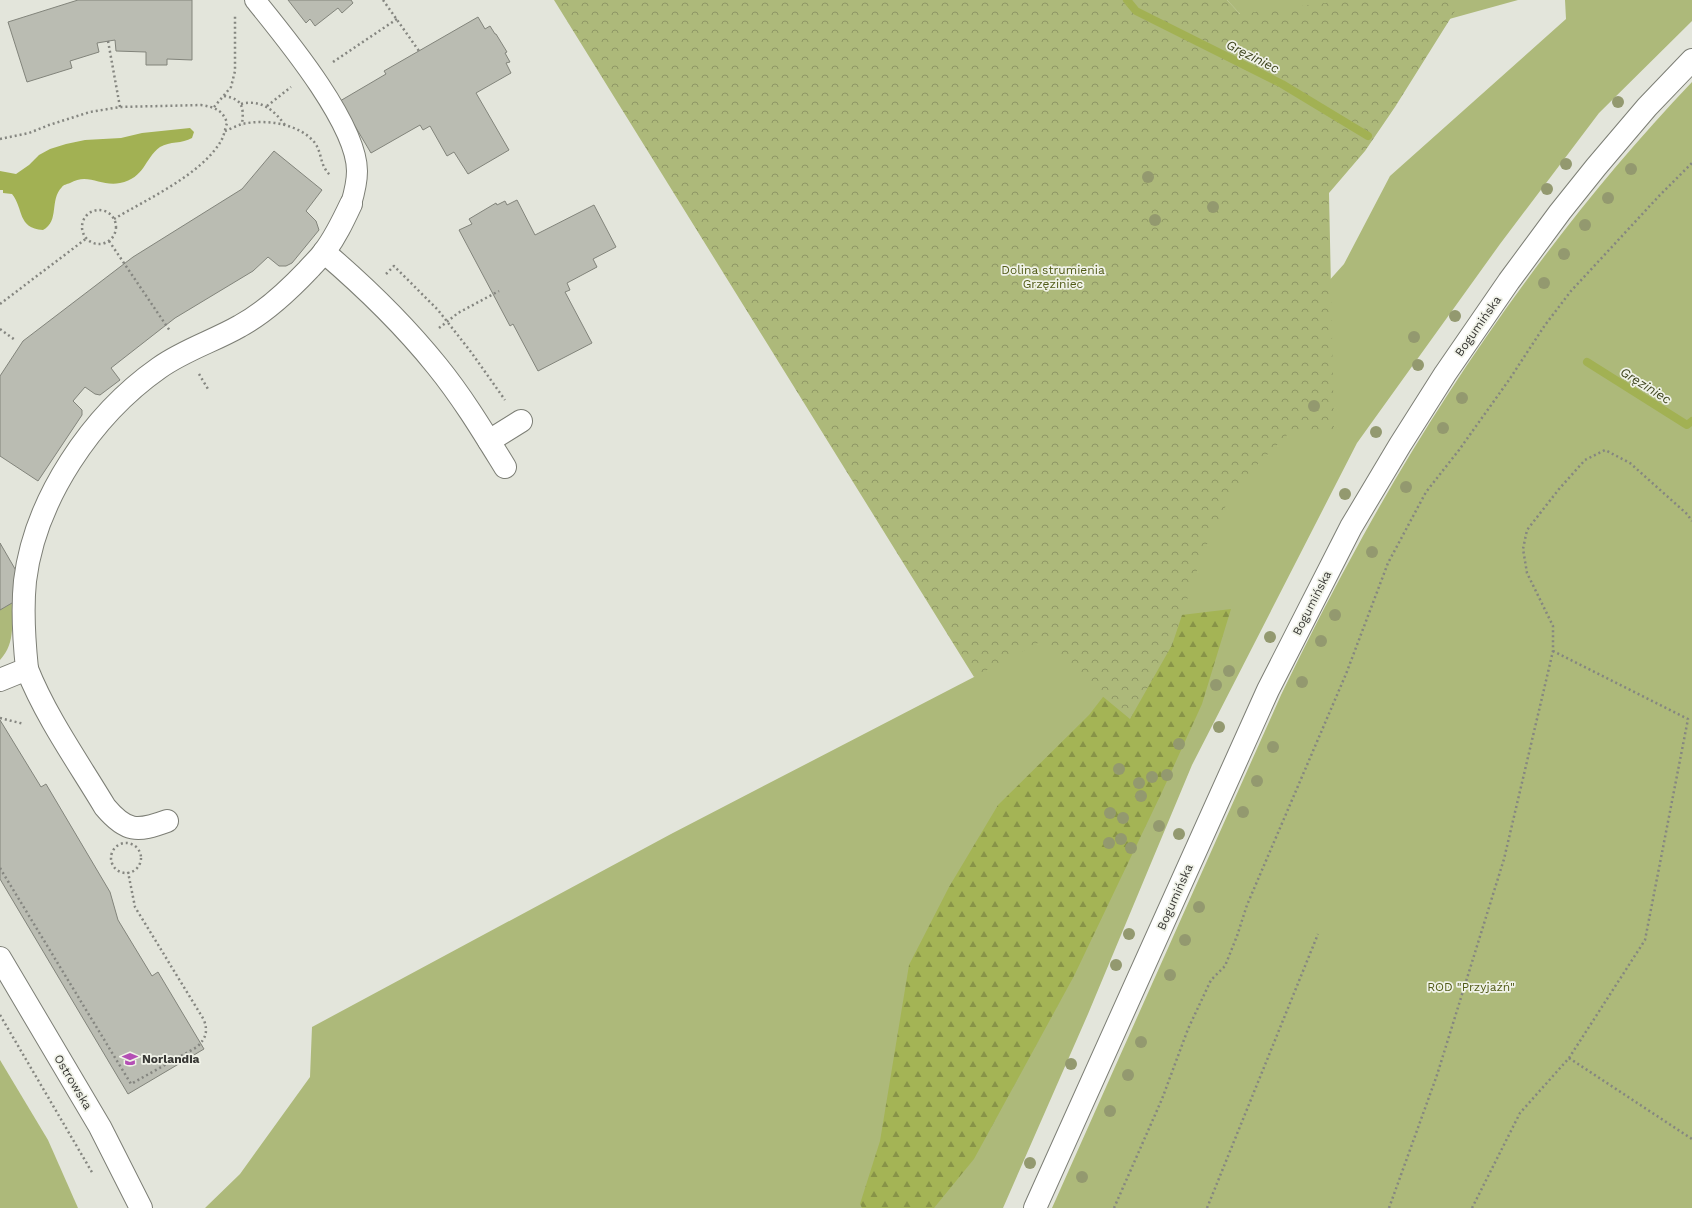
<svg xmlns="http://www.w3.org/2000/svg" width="1692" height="1208" viewBox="0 0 1692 1208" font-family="'Work Sans',sans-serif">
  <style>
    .green { fill: #adb97a }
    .forest { fill: url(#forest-firs) }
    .park { fill: url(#park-crowns) }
    .water { fill: #a2b153 }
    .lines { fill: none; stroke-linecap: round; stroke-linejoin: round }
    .stream { stroke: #a2b153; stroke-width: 8 }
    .building { fill: #babcb2; stroke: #82847b }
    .pedestrian-casing { stroke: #7c7e75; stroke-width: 22 }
    .minor-casing { stroke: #7c7e75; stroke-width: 24 }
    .tertiary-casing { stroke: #7c7e75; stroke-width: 24 }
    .path { stroke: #858680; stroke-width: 2.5; stroke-dasharray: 2 3; stroke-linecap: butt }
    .pedestrian { stroke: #fff; stroke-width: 20 }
    .minor { stroke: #fff; stroke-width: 22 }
    .tertiary { stroke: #fff; stroke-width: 22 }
    .tree { fill: #93996f }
    .labels { text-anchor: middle; stroke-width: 3.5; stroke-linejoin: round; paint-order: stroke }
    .park-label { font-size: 12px; fill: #515b17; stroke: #f0f2e8 }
    .street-label { font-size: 12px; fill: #383835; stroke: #f0f2e8 }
    .poi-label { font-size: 12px; font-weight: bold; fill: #383835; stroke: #f0f2e8; text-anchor: start }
    .water-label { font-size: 13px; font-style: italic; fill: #3e451e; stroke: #f0f2e8 }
  </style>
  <defs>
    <pattern id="forest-firs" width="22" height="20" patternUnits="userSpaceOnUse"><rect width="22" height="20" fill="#a4b455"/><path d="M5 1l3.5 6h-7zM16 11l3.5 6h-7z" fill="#879347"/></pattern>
    <pattern id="park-crowns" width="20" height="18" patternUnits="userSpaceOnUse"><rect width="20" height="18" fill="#adb97a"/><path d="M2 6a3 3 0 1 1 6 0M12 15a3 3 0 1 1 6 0" fill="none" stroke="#8e9765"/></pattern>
  </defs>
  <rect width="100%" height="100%" fill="#e3e5db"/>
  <g class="green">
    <polygon points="1227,0 1518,0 1366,42 1240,14"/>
    <polygon points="1565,0 1692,0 1692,21 1599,113 1500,244 1357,443 1192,765 1088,1014 1003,1208 205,1208 240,1174 310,1077 312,1027 671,834 974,677 1344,264 1390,176 1566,19"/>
    <path d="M1692,82V1208H1052L1281,695C1307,641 1334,588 1363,536C1452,375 1565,215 1692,82Z"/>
    <path d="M12,597C11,620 17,642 0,660V599Z"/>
    <polygon points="0,1060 48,1140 78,1208 0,1208"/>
  </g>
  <polygon class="forest" points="1231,609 1202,704 1162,792 1074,976 974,1159 934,1208 862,1208 860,1204 880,1141 909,965 949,887 998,805 1089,715 1165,617"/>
  <polygon class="park" points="554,0 1227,0 1240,14 1348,0 1462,0 1395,107 1365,151 1329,193 1334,431 1291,431 1235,487 1202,555 1172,645 1130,719 1038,643 974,677"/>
  <path class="water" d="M190,128L194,132L192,138C182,144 170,141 160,147C144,159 145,178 120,183C101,187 88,172 70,183C67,184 63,185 62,187C49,200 60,221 43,230C17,228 24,209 12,194L3,193V190H0V171L16,174L29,165L39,155L50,149L66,144L85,140L121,138L142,133Z"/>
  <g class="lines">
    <g class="stream">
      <polyline points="1127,0 1136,11 1282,84 1368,136"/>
      <polyline points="1587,362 1687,425 1692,421"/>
    </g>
  </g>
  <g class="building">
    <polygon points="78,0 192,0 192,60 167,59 167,65 146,65 146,52 116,51 115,40 97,43 99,52 70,61 72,68 27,82 8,22"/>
    <polygon points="288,0 351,0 353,3 342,13 338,8 315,26 310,19 306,23"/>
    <polygon points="478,17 485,29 490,26 495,34 496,34 507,52 505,53 510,62 506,63 511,73 476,93 509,150 468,174 454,152 447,156 430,126 423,130 420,125 371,153 340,101 386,74 384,71"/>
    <polygon points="274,151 322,190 306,211 316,221 319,230 292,263 286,266 279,266 268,257 253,271 175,318 111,368 120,380 100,395 95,394 85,387 73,401 82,410 82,415 38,481 0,456 0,376 23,341 133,257 242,189"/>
    <polygon points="517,200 535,235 594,205 616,247 593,259 597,267 567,283 570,290 565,292 592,343 538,371 513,324 510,326 459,230 472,224 469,219 496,203 497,205 505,201 507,205"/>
    <polygon points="0,543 29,593 0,610"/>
    <polygon points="0,720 41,787 46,784 110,892 118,920 152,976 158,972 204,1049 128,1094 0,879"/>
  </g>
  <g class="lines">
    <defs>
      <path id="pedestrian" d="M255,0C285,37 357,124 357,171C357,183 354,194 351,204"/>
      <g id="minor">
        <path d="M324,252C365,287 404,325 437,366C463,398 484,433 505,467"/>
        <polyline points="489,441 521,421"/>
        <path d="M27,669C46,717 78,762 105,807C126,832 137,832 167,821"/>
        <path d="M0,680L27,669C24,640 22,610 25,581C35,499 92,415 159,368C184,350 214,341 240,326C266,312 288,291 308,270C313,264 320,258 324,252C335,238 343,221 351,204"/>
        <polyline points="0,958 100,1127 141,1208"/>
      </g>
      <polyline id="tertiary" points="1035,1208 1268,690 1351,527 1400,445 1445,374 1509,281 1560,212 1596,167 1647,107 1692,60"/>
    </defs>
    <use href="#pedestrian" class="pedestrian-casing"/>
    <use href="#minor" class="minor-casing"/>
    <use href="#tertiary" class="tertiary-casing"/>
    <g class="path">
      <polyline points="383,0 419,51"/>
      <polyline points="108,41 120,107"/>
      <polyline points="333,62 397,19"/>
      <path d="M224,96C243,99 244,107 242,125"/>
      <path d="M241,104C261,99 274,110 285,125"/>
      <polyline points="267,106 291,87"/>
      <polyline points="214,107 231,87 235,71 235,16"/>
      <path d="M225,131C230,129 236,126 242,124C265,119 299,123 315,143C323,155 319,165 331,176"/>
      <path d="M0,139L29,133L49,125L90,112L120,107L201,105C214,107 223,110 227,123C225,129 224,136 221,141C201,175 147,199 114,219"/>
      <circle cx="99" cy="227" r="17"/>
      <polyline points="109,241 170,331"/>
      <polyline points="386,274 394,266 438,310 471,352 505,400"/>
      <polyline points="0,304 87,238"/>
      <polyline points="439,328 458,313 499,291"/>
      <polyline points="0,329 15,340"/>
      <polyline points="199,374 208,389"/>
      <polyline points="0,718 24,724"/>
      <circle cx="126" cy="858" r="15"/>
      <path d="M0,868L131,1084L197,1047C206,1038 208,1032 204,1020L135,907L128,872"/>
      <polyline points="0,1015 93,1174"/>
      <polyline points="1569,1058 1692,1139"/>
      <polyline points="1114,1208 1162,1099 1188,1029 1211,980 1225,966 1237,936 1247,905 1346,674 1388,563 1426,492 1459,450 1509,380 1545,325 1571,291 1659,196 1692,163"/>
      <polyline points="1207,1208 1318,934"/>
      <polyline points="1389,1208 1437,1075 1504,859 1553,651 1553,626 1527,573 1523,549 1527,530 1559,489 1585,460 1605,450 1630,463 1687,514 1692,521"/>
      <polyline points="1472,1208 1520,1113 1569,1058 1645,940 1688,719 1553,651"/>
    </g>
    <use href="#pedestrian" class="pedestrian"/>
    <use href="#minor" class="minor"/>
    <use href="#tertiary" class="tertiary"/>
  </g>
  <g class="tree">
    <circle cx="1618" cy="102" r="6"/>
    <circle cx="1566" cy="164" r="6"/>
    <circle cx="1631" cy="169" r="6"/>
    <circle cx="1148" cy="177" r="6"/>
    <circle cx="1547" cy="189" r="6"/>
    <circle cx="1608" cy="198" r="6"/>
    <circle cx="1213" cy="207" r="6"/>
    <circle cx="1155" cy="220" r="6"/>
    <circle cx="1585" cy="225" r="6"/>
    <circle cx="1564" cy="254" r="6"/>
    <circle cx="1544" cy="283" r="6"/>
    <circle cx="1455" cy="316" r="6"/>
    <circle cx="1414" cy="337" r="6"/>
    <circle cx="1418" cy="365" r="6"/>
    <circle cx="1462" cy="398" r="6"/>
    <circle cx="1314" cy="406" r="6"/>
    <circle cx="1443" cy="428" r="6"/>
    <circle cx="1376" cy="432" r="6"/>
    <circle cx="1406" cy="487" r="6"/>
    <circle cx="1345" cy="494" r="6"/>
    <circle cx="1372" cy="552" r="6"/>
    <circle cx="1335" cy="615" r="6"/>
    <circle cx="1270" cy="637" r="6"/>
    <circle cx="1321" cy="641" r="6"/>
    <circle cx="1229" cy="671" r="6"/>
    <circle cx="1302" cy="682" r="6"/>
    <circle cx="1216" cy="685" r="6"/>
    <circle cx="1219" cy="727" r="6"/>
    <circle cx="1179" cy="744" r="6"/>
    <circle cx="1273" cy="747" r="6"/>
    <circle cx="1119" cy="769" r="6"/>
    <circle cx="1167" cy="775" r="6"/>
    <circle cx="1152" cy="777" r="6"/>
    <circle cx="1257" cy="781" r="6"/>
    <circle cx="1139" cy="783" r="6"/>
    <circle cx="1141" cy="796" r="6"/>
    <circle cx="1243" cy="812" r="6"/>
    <circle cx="1110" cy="813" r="6"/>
    <circle cx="1123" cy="818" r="6"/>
    <circle cx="1159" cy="826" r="6"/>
    <circle cx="1179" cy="834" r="6"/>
    <circle cx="1121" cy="839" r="6"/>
    <circle cx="1109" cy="843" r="6"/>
    <circle cx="1131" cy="848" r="6"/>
    <circle cx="1199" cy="907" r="6"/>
    <circle cx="1129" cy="934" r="6"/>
    <circle cx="1185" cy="940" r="6"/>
    <circle cx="1116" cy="965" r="6"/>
    <circle cx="1170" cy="975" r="6"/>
    <circle cx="1141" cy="1042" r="6"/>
    <circle cx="1071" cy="1064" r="6"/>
    <circle cx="1128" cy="1075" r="6"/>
    <circle cx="1110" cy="1111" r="6"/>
    <circle cx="1030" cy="1163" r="6"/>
    <circle cx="1082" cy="1177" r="6"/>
  </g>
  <defs>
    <symbol id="school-bare" viewBox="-9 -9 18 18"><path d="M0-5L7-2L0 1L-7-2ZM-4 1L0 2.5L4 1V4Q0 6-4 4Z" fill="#b44fb5" stroke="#f0f2e8" stroke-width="2.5" paint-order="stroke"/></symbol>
  </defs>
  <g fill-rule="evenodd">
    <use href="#school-bare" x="119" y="1048" width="22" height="22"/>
  </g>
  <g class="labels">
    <g class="park-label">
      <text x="1053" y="274">Dolina strumienia<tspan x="1053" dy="14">Grzęziniec</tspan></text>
      <text x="1471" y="991">ROD "Przyjaźń"</text>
    </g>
    <g class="street-label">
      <text transform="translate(1478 326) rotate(-55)" y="4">Bogumińska</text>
      <text transform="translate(1312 603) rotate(-63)" y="4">Bogumińska</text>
      <text transform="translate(1175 897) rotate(-66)" y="4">Bogumińska</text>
      <text transform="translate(73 1082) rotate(59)" y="4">Ostrowska</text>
    </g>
    <g class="poi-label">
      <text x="142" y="1063">Norlandia</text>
    </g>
    <g class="water-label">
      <text transform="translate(1253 56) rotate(27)" y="5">Gręziniec</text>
      <text transform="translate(1646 385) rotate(32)" y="5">Gręziniec</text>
    </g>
  </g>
</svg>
